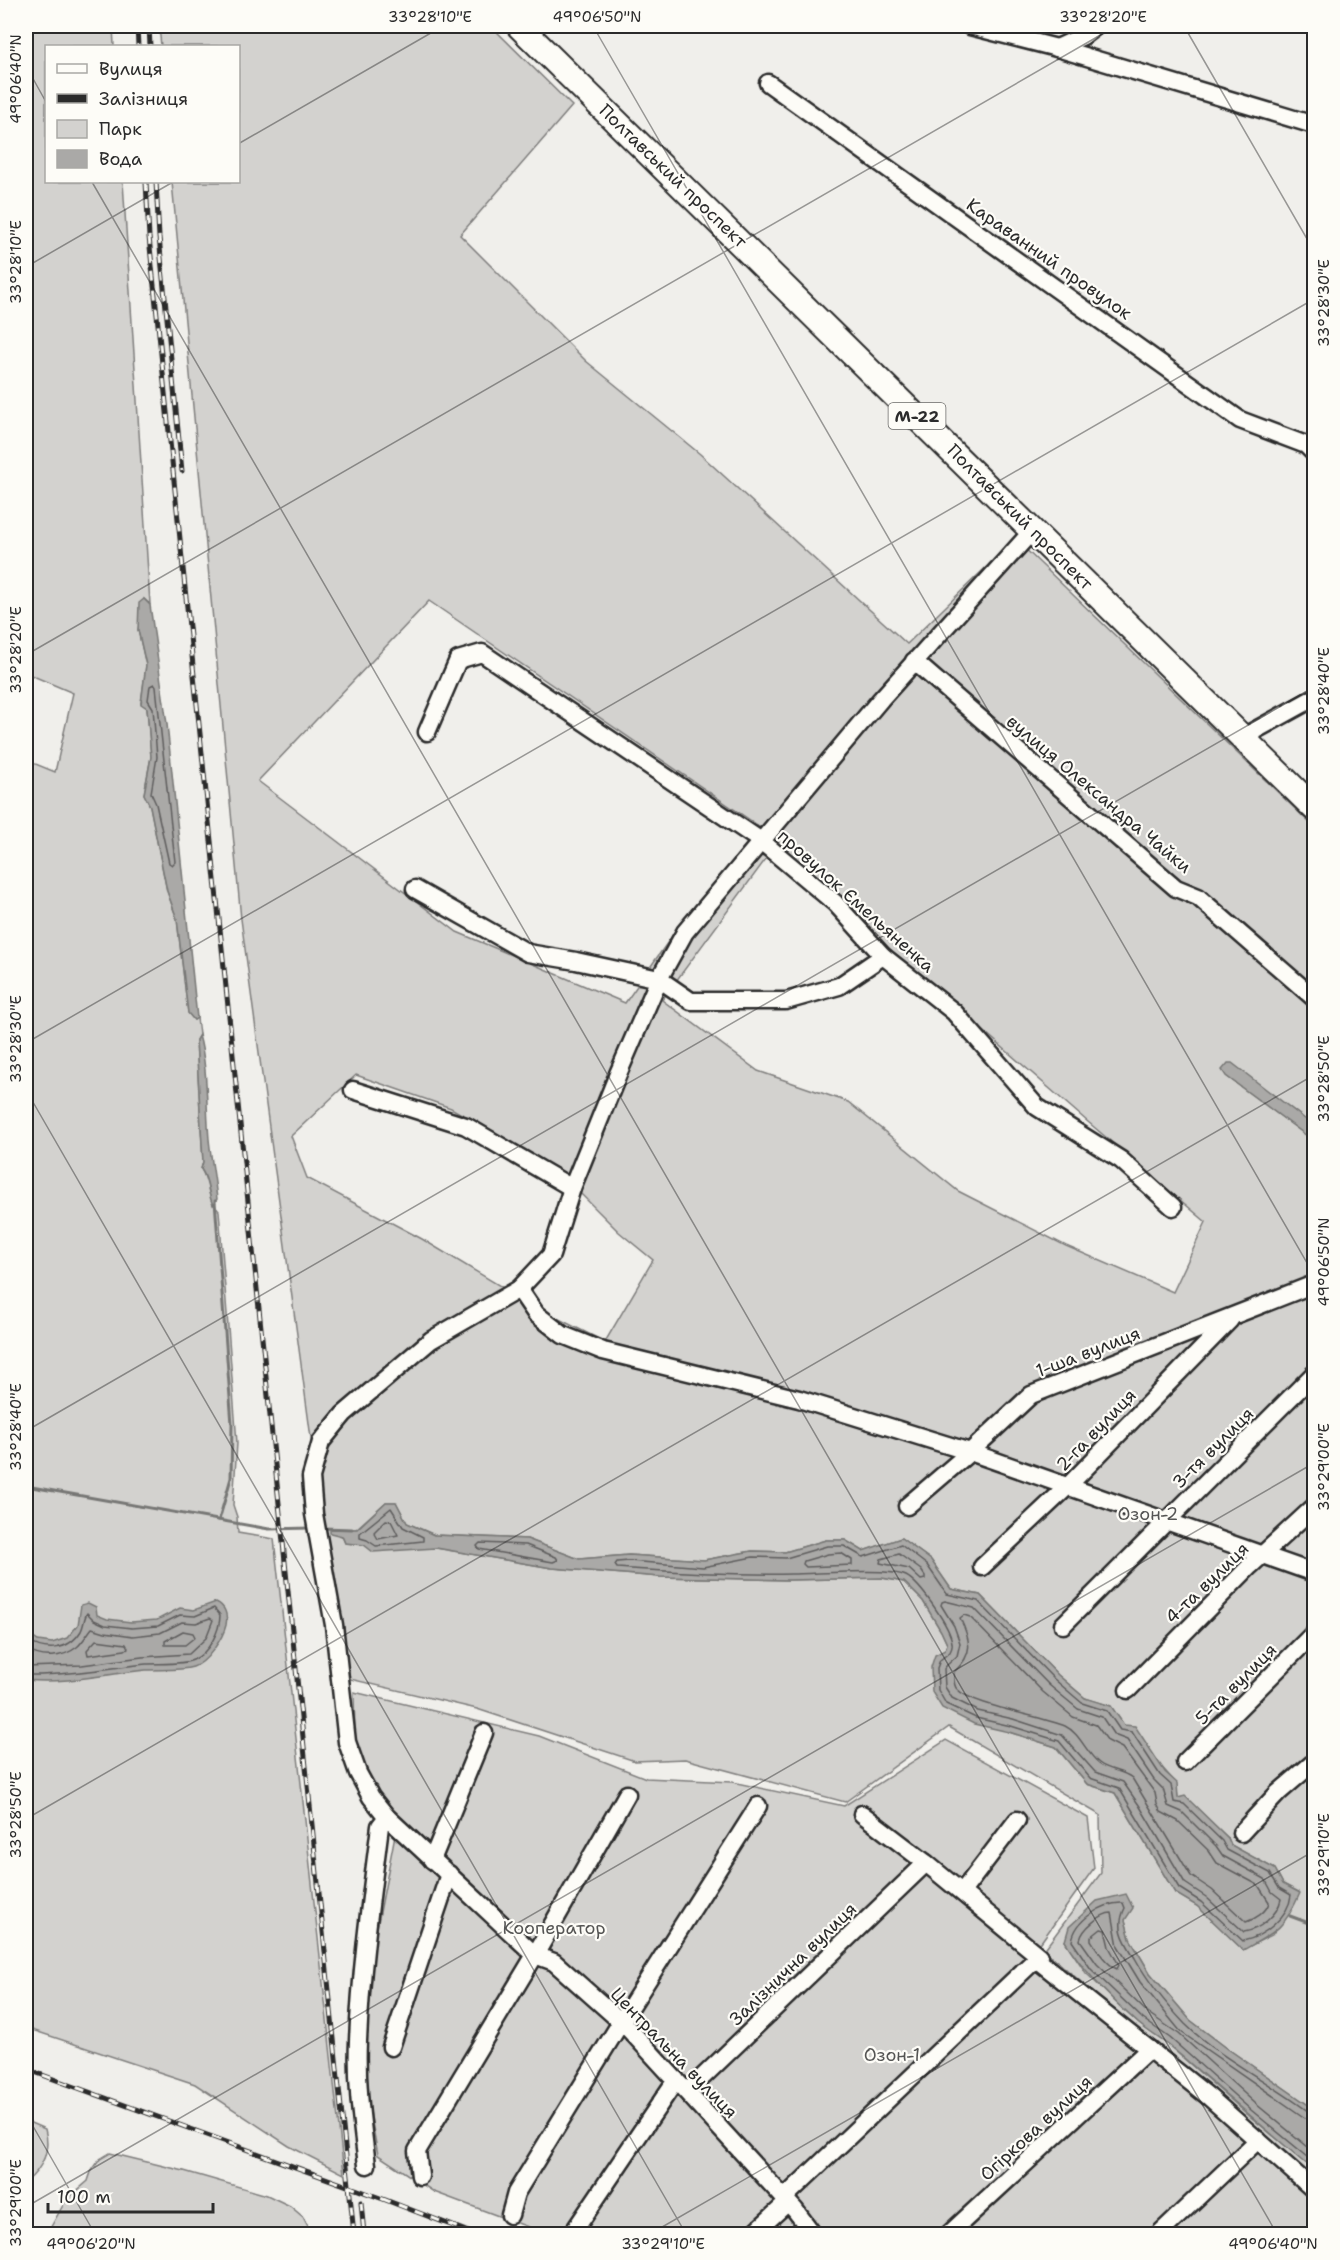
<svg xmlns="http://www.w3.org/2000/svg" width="1340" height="2260" viewBox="0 0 1340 2260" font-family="'Shantell Sans',sans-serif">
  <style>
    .green { fill: #d3d2cf; stroke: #7f7e7d; stroke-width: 1.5; fill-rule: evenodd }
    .water { fill: #aaa9a7; stroke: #777775; stroke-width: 1.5 }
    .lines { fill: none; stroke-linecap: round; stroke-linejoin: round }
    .shore { stroke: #5e5d5d; stroke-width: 1.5 }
    .stream { stroke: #777775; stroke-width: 3 }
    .minor-casing { stroke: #2b2b2b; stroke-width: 21 }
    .highway-casing { stroke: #2b2b2b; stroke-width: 28 }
    .minor { stroke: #fdfcf7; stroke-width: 16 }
    .highway { stroke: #fdfcf7; stroke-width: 24 }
    .rail-casing { stroke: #2b2b2b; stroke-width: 5 }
    .rail { stroke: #fdfcf7; stroke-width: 3; stroke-dasharray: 9; stroke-linecap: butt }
    .ticks { fill: none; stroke: #2b2b2b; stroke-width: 1.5; stroke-opacity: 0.45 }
    .labels { text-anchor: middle; stroke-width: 4.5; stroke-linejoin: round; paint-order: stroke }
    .shield { fill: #fdfcf7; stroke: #6a6a68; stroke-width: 1.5 }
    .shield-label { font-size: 16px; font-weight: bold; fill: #2b2b2b }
    .street-label { font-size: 18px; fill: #2b2b2b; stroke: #fdfcf7 }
    .park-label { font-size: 18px; fill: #555554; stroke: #fdfcf7 }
    .neatline { fill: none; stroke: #2b2b2b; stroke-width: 2 }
    .ticks-label { font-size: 15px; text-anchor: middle; fill: #2b2b2b }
  </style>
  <rect width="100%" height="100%" fill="#f0efeb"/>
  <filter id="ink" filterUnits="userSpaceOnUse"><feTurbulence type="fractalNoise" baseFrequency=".0167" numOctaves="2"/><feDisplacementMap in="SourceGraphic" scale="12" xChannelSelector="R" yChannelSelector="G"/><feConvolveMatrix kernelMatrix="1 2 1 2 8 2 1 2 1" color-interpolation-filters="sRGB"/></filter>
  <g filter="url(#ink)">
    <g class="green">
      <path d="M26,26H113L114,46H46V182H123L150,604L144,599L138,630L146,665L141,703L147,708L151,757L144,794L150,806L167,891L177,919L188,1013L194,1020L197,1018L199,1035L196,1040L203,1162L201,1169C210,1183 206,1199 219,1211L237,1443L233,1505L237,1517L238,1533L274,1539L344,2174L289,2146L195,2084L26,2028V760L55,772L73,693L26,673Z"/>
      <path d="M159,26H491L572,106L460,235L586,361L700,454L907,644L1015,539L1314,827V1126L1286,1105L1226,1076L1314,1141V2109L1228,2049L1190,2020L1150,1973L1130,1939L1125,1920L1065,1941L1086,1973L1139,2024L1166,2043L1247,2114L1314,2170V2182L1044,1950L1101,1873L1100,1815L949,1727L845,1802L685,1759L635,1761L477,1709L350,1679L320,1505L241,919L172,182H238V46H161ZM429,601L760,827L677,929L625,1003L457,932L258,781ZM774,848L1088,1122L1206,1222L1173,1292L1066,1246L958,1191L848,1102L758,1071L662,1000ZM356,1075L451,1108L554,1167L619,1232L653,1260L605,1342L535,1307L422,1239L307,1178L291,1136ZM386,1502H396L407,1523L435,1535L527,1539L579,1559L629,1555L704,1560L752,1551L785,1552L826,1540H845L863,1551L901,1538L931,1560L951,1589L980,1595L1058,1675L1085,1698L1110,1706L1124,1725L1176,1783L1178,1798L1185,1797L1228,1838L1231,1845L1275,1869L1283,1884L1299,1892L1272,1935L1243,1949L1197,1906L1175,1893L1115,1793L1087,1784L1056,1747L1009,1732L945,1650L947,1644L941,1631L923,1601L904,1582L882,1578L789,1580L660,1577L552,1568L436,1548H412L345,1543L342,1536L330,1529H356Z"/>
      <polygon points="354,1692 539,1736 646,1778 732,1782 844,1806 946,1740 1088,1818 1094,1868 1036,1949 1314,2192 1314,2234 547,2234 434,2192 378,2155 369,2106 364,2056 370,1964 395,1835 361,1756 355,1736"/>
      <path d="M26,2121L45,2129C51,2151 43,2168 26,2182Z"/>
      <polygon points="110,2153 184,2171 267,2195 290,2206 303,2217 312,2234 47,2234 66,2200 88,2181 91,2172 100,2159"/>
    </g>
    <g class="water">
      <polygon points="144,599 150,605 167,724 197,1018 194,1020 188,1013 177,919 167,891 150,806 144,794 151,757 147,708 141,704 146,665 138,630 139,603"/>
      <path d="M199,1035C208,1068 206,1105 209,1139C211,1159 215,1179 217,1199L213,1205C207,1192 210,1182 201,1169L203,1162L196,1040Z"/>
      <polygon points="1228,1063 1232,1063 1314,1126 1314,1141 1226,1076 1222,1070"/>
      <path d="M386,1502H396L407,1523L434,1535L527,1539L579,1559L629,1555L704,1560L752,1551L785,1552L826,1540H845L863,1551L901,1538L931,1560L951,1589L980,1595L1058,1675L1085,1698L1111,1706L1124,1725L1135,1726L1165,1772L1177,1783L1178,1798L1185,1796L1228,1838L1231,1845L1275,1869L1283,1884L1300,1893C1285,1928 1276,1932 1243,1950L1197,1906L1175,1893L1115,1793L1087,1784L1056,1747L1009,1732L974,1724L942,1708L932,1692L931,1667L935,1655L945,1650L947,1644L941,1631L923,1601L904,1582L882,1578L789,1580L660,1577L552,1568L436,1548L373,1552L364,1545L345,1543L342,1536L330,1533V1529H357Z"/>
      <path d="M216,1602C225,1606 228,1615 226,1625C223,1638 207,1663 193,1667C179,1671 161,1669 146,1670C106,1674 66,1684 26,1680V1633L38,1641L52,1643L67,1638L78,1625L81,1605L88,1603L96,1607L97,1615L107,1619L131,1622L157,1620L180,1608L194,1610Z"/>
      <path d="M1126,1894L1133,1908L1125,1920L1130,1939L1150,1973L1190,2020L1228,2049L1314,2109V2170C1268,2132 1224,2092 1178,2053C1166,2042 1151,2034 1138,2023C1111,1999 1084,1972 1065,1941L1069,1927L1097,1901Z"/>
    </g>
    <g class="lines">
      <g class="shore">
        <polygon points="154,684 156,687 175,862 172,865 169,863 156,804 151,793 157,757 153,708 148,700 150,686"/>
        <polygon points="391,1508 403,1527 423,1537 423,1541 376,1546 367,1540 360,1538 360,1533"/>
        <polygon points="386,1520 391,1521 398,1535 378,1539 374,1532"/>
        <polygon points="480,1543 526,1545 556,1557 558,1560 553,1562 479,1549 477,1546"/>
        <path d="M827,1546H844L863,1557L901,1545L927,1565L947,1594L978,1601L1054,1679L1082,1703L1107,1711L1120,1730L1132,1732L1160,1775L1171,1785L1174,1802L1184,1804L1222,1841L1227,1850L1270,1873L1279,1888L1291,1895C1289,1917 1263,1937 1243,1941L1201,1902L1179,1888L1119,1788L1090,1778L1059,1741L1011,1726L976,1718L946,1704L938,1690L937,1668L940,1660L950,1652C951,1650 953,1646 952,1643C951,1628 920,1583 906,1576C887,1567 816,1574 791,1574C733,1575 675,1572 617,1568L615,1565L617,1562L629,1561L703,1567L753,1557L786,1558Z"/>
        <polygon points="841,1553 852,1560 852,1565 806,1567 803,1564 804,1561 828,1554"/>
        <polygon points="899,1554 921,1570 925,1576 925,1579 921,1580 909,1569 880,1563 881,1559"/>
        <path d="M945,1601L974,1608L1049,1685L1078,1709L1102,1717L1114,1735L1127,1740L1154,1780L1163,1789L1168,1806L1182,1812L1216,1846L1223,1856L1265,1879L1272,1892L1281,1899C1278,1915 1259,1930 1244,1932L1206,1897L1185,1883L1139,1805L1123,1782L1095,1772L1062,1735L1013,1719L978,1711L952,1698L945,1687L944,1669L947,1665L957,1656L960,1643L954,1626L941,1605L942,1602Z"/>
        <path d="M964,1615L970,1617L1043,1692L1073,1717L1096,1725L1108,1741L1122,1748L1155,1793L1157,1804L1161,1812L1178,1821L1209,1851L1217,1863L1258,1885L1269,1902C1267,1912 1255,1919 1246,1922L1212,1890L1191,1876L1132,1778C1122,1770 1109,1771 1099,1763C1086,1753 1080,1733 1065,1726C1041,1716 971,1705 957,1689C953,1685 954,1678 954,1672C974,1654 971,1641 960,1618Z"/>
        <polygon points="183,1631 193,1633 195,1637 185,1645 165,1645 165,1641"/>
        <path d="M26,1640C44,1652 68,1652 81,1631C84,1625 84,1618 87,1613L94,1620L105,1625L132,1628L158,1626L180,1615L195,1616L214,1608L220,1615C220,1631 209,1653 193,1660C183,1665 158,1663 146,1664C106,1668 66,1676 26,1675"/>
        <polygon points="96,1640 126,1644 128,1648 125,1650 88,1655 87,1650"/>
        <path d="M26,1649C40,1659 62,1659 77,1647C83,1642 87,1634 92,1628L105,1632L133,1636L160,1633L182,1622L196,1623L210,1618L213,1620L206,1638L189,1654L142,1657L82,1665L26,1667"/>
        <path d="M1101,1929L1105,1930L1109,1947L1119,1965L1117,1969C1106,1964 1098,1951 1091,1940V1937Z"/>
        <path d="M1314,2113L1309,2112C1271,2083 1218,2057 1185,2024C1166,2004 1148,1982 1135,1958C1124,1940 1115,1928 1125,1908L1123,1903C1103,1902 1075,1920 1072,1941L1091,1969L1143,2019L1170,2038L1251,2110L1314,2162"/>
        <path d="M1314,2121L1305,2118L1181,2032L1140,1982L1118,1946L1112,1913C1101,1913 1082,1929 1080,1940L1097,1964L1148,2013L1179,2034L1256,2104L1314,2152"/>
      </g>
      <g class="stream">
        <polyline points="215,1201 232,1424 231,1478 219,1520"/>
        <polyline points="26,1486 269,1529 311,1528"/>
        <polyline points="323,1528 352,1529"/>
        <polyline points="1290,1916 1314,1925"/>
      </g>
      <defs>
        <g id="minor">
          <polyline points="970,26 1057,48 1314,125"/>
          <polyline points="1057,48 1083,36 1096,26"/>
          <polyline points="768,83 1240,420 1306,445 1314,453"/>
          <polyline points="1033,530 881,699 685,932 659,979 618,1074 572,1188 551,1255 519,1289 536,1314 563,1335 603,1351 799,1399 970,1452 1314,1573"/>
          <polyline points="914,661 1176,888 1198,897 1314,998"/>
          <polyline points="427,732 458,660 482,653 761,841 835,903 883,956 954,1012 1037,1107 1121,1160 1173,1207"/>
          <polyline points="1243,737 1314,698"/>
          <polyline points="415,889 528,953 576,961 659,979 691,1001 786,1001 839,986 883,956"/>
          <polyline points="353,1090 466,1126 572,1188"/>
          <polyline points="519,1289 431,1340 344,1414 321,1442 311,1477 314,1514 334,1625 347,1742 358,1773 371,1797 387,1817 535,1955 554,1962 627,2027 795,2210 813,2234"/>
          <polyline points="907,1506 970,1452 1031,1395 1309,1286 1314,1289"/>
          <polyline points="982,1567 1067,1487 1230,1320"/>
          <polyline points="1063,1625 1314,1374"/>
          <polyline points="1128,1690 1250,1566 1314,1507"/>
          <polyline points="1185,1762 1314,1633"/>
          <polyline points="862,1814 926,1863 1039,1956 1036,1959 1209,2097 1314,2190"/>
          <polyline points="1241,1833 1278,1793 1314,1762"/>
          <polyline points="432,1860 484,1733"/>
          <polyline points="962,1892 1017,1820"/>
          <polyline points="391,2047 449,1874"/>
          <polyline points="687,2092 926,1863"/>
          <path d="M367,2165C362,2124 356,2083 358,2041C361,1969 371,1897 380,1826L387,1817"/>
          <polyline points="420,2176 417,2151 535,1955 627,1794"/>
          <polyline points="784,2198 1036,1959"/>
          <polyline points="510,2215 516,2193 621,2022 758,1806"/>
          <polyline points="572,2234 676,2080"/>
          <polyline points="753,2234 788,2202"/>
          <polyline points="949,2234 1149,2049"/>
          <polyline points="1159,2234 1258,2140"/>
        </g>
        <polyline id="highway" points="519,26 1314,808"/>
      </defs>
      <use href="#minor" class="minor-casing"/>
      <use href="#highway" class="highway-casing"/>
      <use href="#minor" class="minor"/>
      <use href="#highway" class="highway"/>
      <defs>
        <g id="rail">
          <polyline points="137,26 138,46"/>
          <polyline points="149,26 150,46"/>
          <polyline points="146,182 149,237 354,2234"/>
          <polyline points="156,182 159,237 182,471"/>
          <polyline points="26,2069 383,2199 474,2234"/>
          <polyline points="361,2202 364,2234"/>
        </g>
      </defs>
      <use href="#rail" class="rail-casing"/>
      <use href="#rail" class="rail"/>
    </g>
  </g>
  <path class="ticks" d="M593,26L1314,1275M1184,26L1314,251M26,66L46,102M238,144L443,26M92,182L1277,2234M26,267L173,182M26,655L1116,26M26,1043L1314,299M26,1090L686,2234M26,1431L1314,687M26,1819L1314,1075M26,2114L95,2234M26,2207L1314,1463M650,2234L1314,1851"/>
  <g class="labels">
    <rect class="shield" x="888.5" y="403" width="57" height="26" rx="4.5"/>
    <g class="shield-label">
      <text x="917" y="422">М-22</text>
    </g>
    <g class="street-label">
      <text transform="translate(673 176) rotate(44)" y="6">Полтавський проспект</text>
      <text transform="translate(1049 259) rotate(35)" y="6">Караванний провулок</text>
      <text transform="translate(1020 517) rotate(45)" y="6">Полтавський проспект</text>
      <text transform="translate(1099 794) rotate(40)" y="6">вулиця Олександра Чайки</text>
      <text transform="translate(856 901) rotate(42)" y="6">провулок Ємельяненка</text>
      <text transform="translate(1088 1352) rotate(-21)" y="6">1-ша вулиця</text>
      <text transform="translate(1096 1430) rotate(-46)" y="6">2-га вулиця</text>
      <text transform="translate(1213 1448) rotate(-45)" y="6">3-тя вулиця</text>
      <text transform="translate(1207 1583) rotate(-44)" y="6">4-та вулиця</text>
      <text transform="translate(1236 1684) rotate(-45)" y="6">5-та вулиця</text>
      <text transform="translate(793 1964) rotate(-44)" y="6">Залізнична вулиця</text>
      <text transform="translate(674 2053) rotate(46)" y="6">Центральна вулиця</text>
      <text transform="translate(1036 2128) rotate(-43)" y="6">Огіркова вулиця</text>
    </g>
    <g class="park-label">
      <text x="1148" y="1520">Озон-2</text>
      <text x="554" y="1934">Кооператор</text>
      <text x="892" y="2061">Озон-1</text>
    </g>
  </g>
  <rect width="1340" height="2260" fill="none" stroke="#fdfcf7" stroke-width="66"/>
  <rect x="45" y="45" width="195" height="138" fill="#fdfcf7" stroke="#a9a8a5" stroke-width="1.5"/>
  <rect x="57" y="64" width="30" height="9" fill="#fdfcf7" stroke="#a9a8a5" stroke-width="1.5"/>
  <text x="99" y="75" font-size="18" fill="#2b2b2b">Вулиця</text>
  <rect x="57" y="94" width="30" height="9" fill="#2b2b2b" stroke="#a9a8a5" stroke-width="1.5"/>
  <text x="99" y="105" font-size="18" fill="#2b2b2b">Залізниця</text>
  <rect x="57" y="120" width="30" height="18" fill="#d3d2cf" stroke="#a9a8a5" stroke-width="1.5"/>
  <text x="99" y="135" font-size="18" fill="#2b2b2b">Парк</text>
  <rect x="57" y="150" width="30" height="18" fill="#aaa9a7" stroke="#a9a8a5" stroke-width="1.5"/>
  <text x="99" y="165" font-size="18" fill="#2b2b2b">Вода</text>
  <path d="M48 2203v9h165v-9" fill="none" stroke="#2b2b2b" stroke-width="3"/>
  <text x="57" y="2203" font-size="18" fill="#2b2b2b" stroke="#fdfcf7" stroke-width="4.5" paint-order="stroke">100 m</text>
  <rect x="33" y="33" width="1274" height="2194" class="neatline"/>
  <g class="ticks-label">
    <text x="430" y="22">33°28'10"E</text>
    <text x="597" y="22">49°06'50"N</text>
    <text x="1103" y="22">33°28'20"E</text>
    <text transform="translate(16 79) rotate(-90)" y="5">49°06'40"N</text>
    <text transform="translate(16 262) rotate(-90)" y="5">33°28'10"E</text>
    <text transform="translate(1324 303) rotate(-90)" y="5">33°28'30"E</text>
    <text transform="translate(16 650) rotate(-90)" y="5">33°28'20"E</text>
    <text transform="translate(1324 691) rotate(-90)" y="5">33°28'40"E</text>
    <text transform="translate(16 1039) rotate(-90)" y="5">33°28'30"E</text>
    <text transform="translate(1324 1079) rotate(-90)" y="5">33°28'50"E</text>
    <text transform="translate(1324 1262) rotate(-90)" y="5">49°06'50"N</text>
    <text transform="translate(16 1427) rotate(-90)" y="5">33°28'40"E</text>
    <text transform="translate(1324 1467) rotate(-90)" y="5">33°29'00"E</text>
    <text transform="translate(16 1815) rotate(-90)" y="5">33°28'50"E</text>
    <text transform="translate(1324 1855) rotate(-90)" y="5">33°29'10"E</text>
    <text transform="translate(16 2203) rotate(-90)" y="5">33°29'00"E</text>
    <text x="91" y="2249">49°06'20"N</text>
    <text x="663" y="2249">33°29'10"E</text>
    <text x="1273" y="2249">49°06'40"N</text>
  </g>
</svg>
